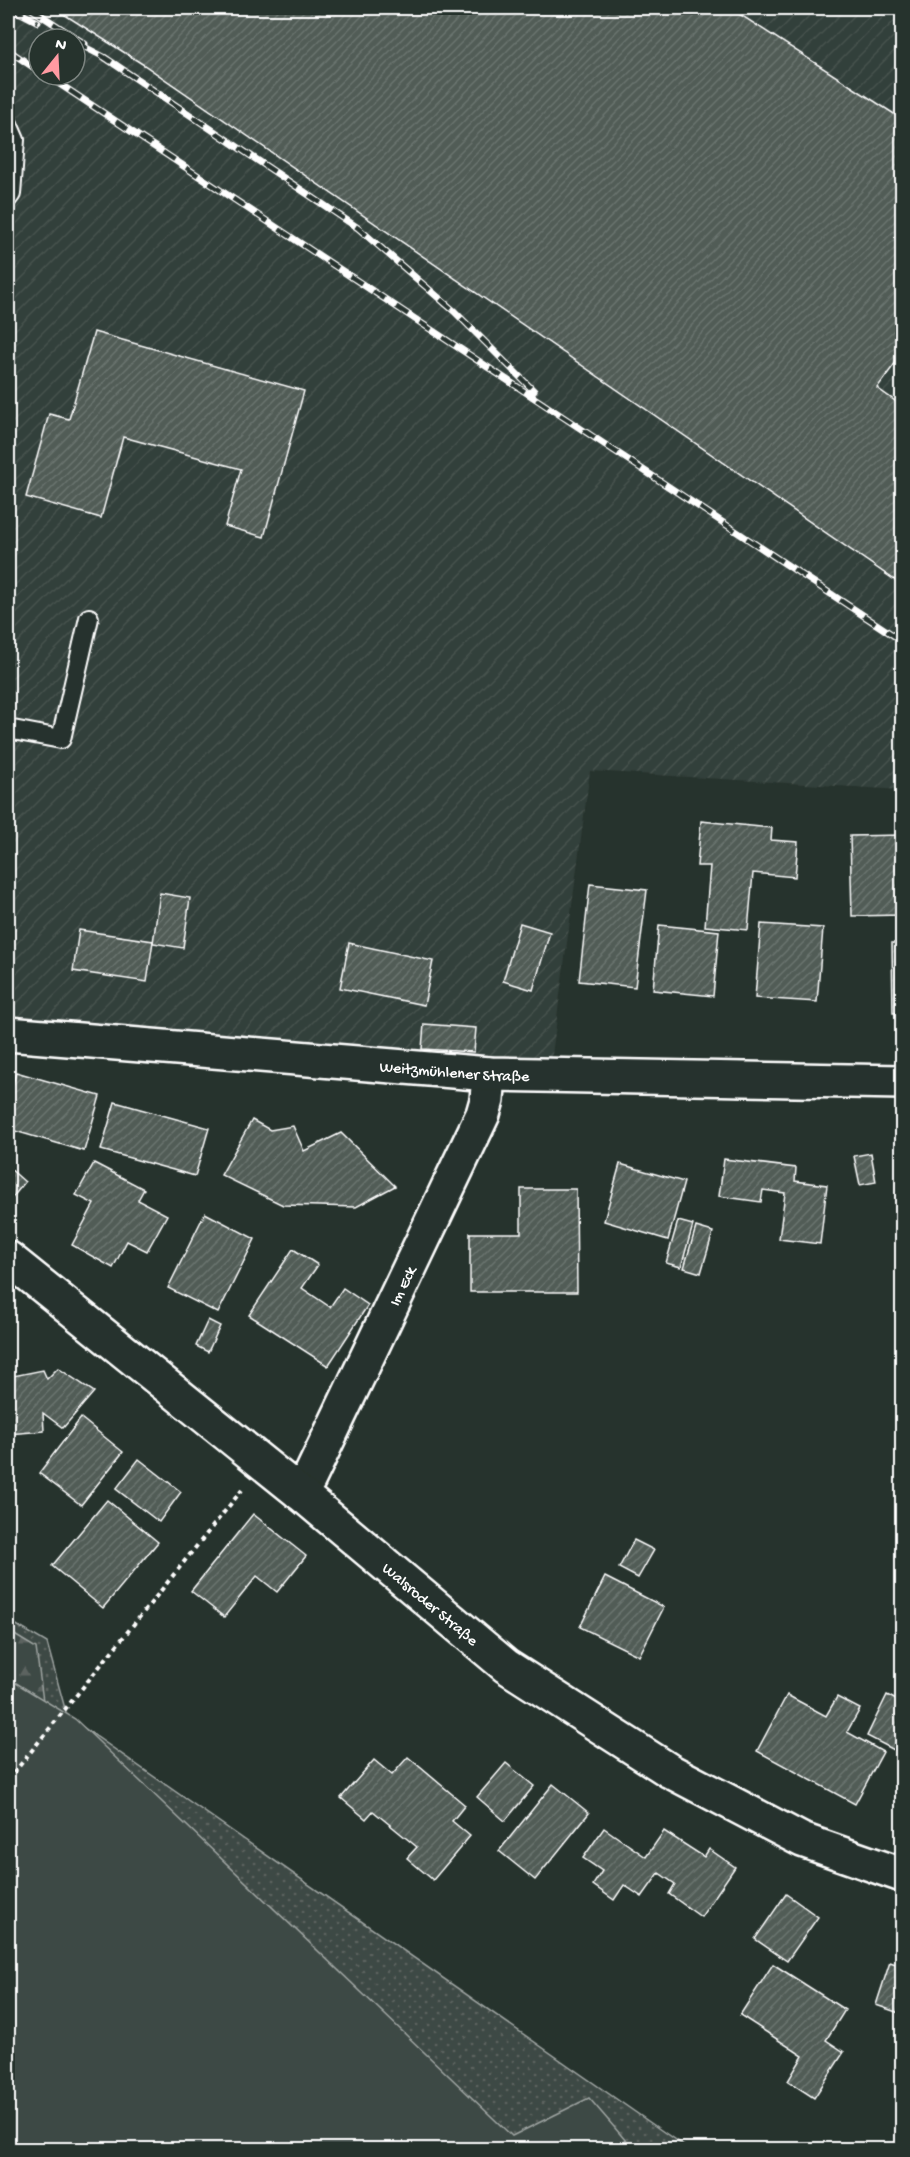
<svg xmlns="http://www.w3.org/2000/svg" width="910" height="2157" viewBox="0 0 910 2157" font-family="'Gochi Hand',sans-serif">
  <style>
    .industrial { fill: url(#industrial-furrows); fill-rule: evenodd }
    .grass { fill: url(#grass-dots); stroke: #9ea4a2; stroke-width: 1.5 }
    .forest { fill: url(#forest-firs); stroke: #9ea4a2; stroke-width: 1.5 }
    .green { fill: #3e4944; stroke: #9ea4a2; stroke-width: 1.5 }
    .building { fill: url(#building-hatch); stroke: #fff; stroke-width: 1.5 }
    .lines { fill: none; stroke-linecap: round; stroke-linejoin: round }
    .service-casing { stroke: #fff; stroke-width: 22 }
    .minor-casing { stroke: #fff; stroke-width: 38 }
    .tertiary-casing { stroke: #fff; stroke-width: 38 }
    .secondary-casing { stroke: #fff; stroke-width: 38 }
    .path { stroke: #fff; stroke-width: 4; stroke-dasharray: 4.5 4.5; stroke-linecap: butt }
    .service { stroke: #26332d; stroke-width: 18 }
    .minor { stroke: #26332d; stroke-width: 33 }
    .tertiary { stroke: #26332d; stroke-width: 33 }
    .secondary { stroke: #26332d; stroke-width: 33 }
    .rail-casing { stroke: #fff; stroke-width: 7 }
    .rail { stroke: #26332d; stroke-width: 4.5; stroke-dasharray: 14; stroke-linecap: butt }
    .labels { text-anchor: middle; stroke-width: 4.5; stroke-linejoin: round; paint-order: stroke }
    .street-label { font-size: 16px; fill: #fff; stroke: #26332d }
  </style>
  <defs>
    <pattern id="industrial-furrows" width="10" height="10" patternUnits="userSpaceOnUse" patternTransform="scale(1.5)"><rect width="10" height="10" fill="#333f3a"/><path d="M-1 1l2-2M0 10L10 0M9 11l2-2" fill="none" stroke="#47524e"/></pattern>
    <pattern id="grass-dots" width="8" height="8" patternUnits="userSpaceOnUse" patternTransform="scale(1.5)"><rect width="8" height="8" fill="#3e4944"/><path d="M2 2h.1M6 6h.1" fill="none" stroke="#5b6460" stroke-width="1.8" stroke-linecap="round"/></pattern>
    <pattern id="forest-firs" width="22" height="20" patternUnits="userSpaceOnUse" patternTransform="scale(1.5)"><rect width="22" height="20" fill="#3e4944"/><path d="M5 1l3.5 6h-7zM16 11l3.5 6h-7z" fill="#5b6460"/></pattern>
    <pattern id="building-hatch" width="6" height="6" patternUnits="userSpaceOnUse" patternTransform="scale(1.5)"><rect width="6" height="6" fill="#515c57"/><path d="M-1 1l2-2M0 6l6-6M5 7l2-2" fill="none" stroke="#6b7470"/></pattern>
  </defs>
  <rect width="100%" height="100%" fill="#26332d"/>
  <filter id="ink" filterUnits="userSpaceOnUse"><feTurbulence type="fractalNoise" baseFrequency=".0167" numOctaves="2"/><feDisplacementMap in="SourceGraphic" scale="12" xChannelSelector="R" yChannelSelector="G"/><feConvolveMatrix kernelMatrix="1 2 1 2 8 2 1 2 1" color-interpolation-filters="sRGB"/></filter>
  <g filter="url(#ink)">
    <path class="industrial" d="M8,8H902V790L590,771L550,1070L8,1022ZM39,39H75V75H39Z"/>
    <polygon class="grass" points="8,1620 47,1643 67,1716 688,2149 8,2149"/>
    <polygon class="forest" points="8,1631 36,1648 45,1716 8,1792"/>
    <polygon class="green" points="8,1678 75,1719 512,2136 589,2098 633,2149 8,2149"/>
    <g class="building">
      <polygon points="54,8 730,8 902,119 902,354 877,388 902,406 902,585 144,65"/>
      <polygon points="94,332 304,391 264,537 225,526 241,469 123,437 101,518 26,497 49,414 69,419"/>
      <polygon points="701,821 772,828 771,840 798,842 795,877 753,873 748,930 705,926 710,866 697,866"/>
      <polygon points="902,835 902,915 852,916 850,836"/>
      <polygon points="590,884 647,890 635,987 579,981"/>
      <polygon points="160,893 190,898 183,948 153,943"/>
      <polygon points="520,923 550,932 533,990 503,981"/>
      <polygon points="761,924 823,928 817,1002 755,998"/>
      <polygon points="659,925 719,931 713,996 653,990"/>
      <polygon points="79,930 153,941 147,982 73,971"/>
      <polygon points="349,943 433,961 424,1005 340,988"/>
      <polygon points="892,943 902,943 902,1013 893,1013"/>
      <polygon points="424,1024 476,1028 474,1052 422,1049"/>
      <polygon points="16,1072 100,1096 84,1151 8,1129 8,1102"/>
      <polygon points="115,1102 209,1128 195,1176 101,1150"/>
      <polygon points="252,1120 270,1130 293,1126 304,1151 341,1133 395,1186 356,1207 283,1205 221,1175"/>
      <polygon points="871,1153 876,1182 860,1185 854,1156"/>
      <polygon points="724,1159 796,1168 795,1181 827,1185 820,1244 779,1239 785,1193 763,1190 761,1202 719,1196"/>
      <polygon points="94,1163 144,1189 138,1200 167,1215 147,1251 127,1241 113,1268 72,1245 94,1204 76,1195"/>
      <polygon points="620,1164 684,1182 668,1240 604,1221"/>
      <polygon points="8,1167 25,1182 8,1203"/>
      <polygon points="521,1189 576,1189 577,1292 470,1292 470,1233 521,1233"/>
      <polygon points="205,1213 255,1239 218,1313 168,1288"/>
      <polygon points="678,1221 693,1225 681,1267 666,1263"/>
      <polygon points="696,1227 713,1232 701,1273 684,1268"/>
      <polygon points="293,1249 318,1265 302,1288 330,1307 343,1288 368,1305 328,1366 249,1315"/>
      <polygon points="208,1320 220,1326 208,1352 196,1346"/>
      <polygon points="58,1368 94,1392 63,1428 43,1413 44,1431 8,1434 8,1377 43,1370 47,1379"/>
      <polygon points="81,1418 123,1452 81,1505 39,1473"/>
      <polygon points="139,1459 181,1492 159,1522 116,1489"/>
      <polygon points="107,1500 158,1542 103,1608 52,1566"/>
      <polygon points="253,1514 306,1556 277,1592 257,1576 224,1617 191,1591"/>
      <polygon points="634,1540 654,1550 638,1578 619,1568"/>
      <polygon points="605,1577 664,1607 639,1656 580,1627"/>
      <polygon points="787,1695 826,1716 837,1697 860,1709 847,1732 883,1752 855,1804 757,1751"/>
      <polygon points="887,1695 902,1703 902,1754 867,1736"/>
      <polygon points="408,1757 465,1805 452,1821 470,1836 433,1880 407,1858 417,1847 373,1811 366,1819 341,1798 374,1760 392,1775"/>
      <polygon points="506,1763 534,1786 505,1821 477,1797"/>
      <polygon points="553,1784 589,1813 535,1880 499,1851"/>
      <polygon points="604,1828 646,1857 664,1831 704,1857 709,1849 735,1867 701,1917 669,1894 675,1884 659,1873 642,1897 624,1885 614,1900 593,1885 602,1871 583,1858"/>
      <polygon points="786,1894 818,1917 787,1961 755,1939"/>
      <polygon points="890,1962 902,1966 902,2014 876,2005"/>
      <polygon points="773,1964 845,2010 826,2040 844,2052 814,2098 788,2081 803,2056 740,2015"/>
    </g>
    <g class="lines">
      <defs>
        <g id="service">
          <polyline points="8,124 15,140 11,194 8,198"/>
          <polyline points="8,731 13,730 61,739 89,618"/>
        </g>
        <g id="minor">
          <path id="s1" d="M300,1493L309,1479L483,1114L487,1100L489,1074"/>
        </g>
        <g id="tertiary">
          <path id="s2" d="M8,1034L489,1074L902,1082"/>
        </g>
        <g id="secondary">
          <path id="s3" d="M8,1258L300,1493L506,1666L670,1771L802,1840L902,1875"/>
        </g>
      </defs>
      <use href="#service" class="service-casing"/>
      <use href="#minor" class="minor-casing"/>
      <use href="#tertiary" class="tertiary-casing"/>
      <use href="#secondary" class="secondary-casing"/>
      <polyline class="path" points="8,1780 242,1490"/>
      <use href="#service" class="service"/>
      <use href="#minor" class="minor"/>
      <use href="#tertiary" class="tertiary"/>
      <use href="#secondary" class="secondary"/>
      <defs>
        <g id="rail">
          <polyline points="11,8 38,22"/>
          <polyline points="30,8 85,44"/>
          <polyline points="75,42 104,57 358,228 454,311 534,391"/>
          <polyline points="8,50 39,71"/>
          <polyline points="46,75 902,641"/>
        </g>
      </defs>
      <use href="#rail" class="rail-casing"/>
      <use href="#rail" class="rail"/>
    </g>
  </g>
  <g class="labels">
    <g class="street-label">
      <text dy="6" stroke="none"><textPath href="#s2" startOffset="448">Weitzmühlener Straße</textPath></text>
      <text dy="6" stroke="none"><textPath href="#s1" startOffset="231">Im Eck</textPath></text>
      <text dy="6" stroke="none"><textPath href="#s3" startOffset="546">Walsroder Straße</textPath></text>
    </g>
  </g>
  <rect width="910" height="2157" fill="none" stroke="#26332d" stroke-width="30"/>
  <rect x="15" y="15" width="880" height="2127" fill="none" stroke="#fff" stroke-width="2" filter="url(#ink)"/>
  <g transform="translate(57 57) rotate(18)"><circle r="28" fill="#26332d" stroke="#7d8581" stroke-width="1.5"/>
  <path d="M0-4.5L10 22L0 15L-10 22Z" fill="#ff9aa2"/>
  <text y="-9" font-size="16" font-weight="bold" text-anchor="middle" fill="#ffffff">N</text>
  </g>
</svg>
